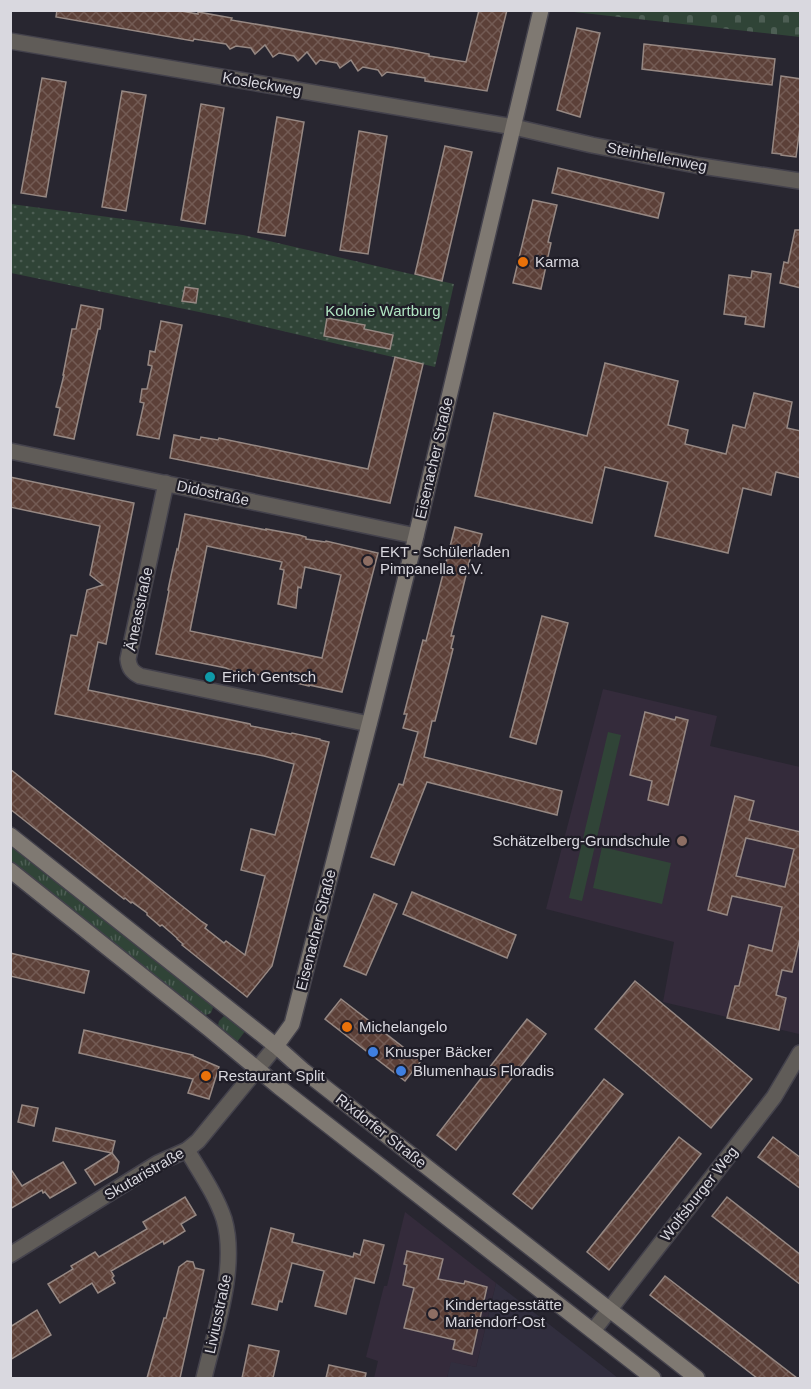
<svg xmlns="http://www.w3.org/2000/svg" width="811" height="1389" viewBox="0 0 811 1389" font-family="Arial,sans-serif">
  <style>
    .built { fill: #312e3e }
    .education { fill: #342b3b }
    .grass { fill: url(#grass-tufts) }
    .cemetery { fill: url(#cemetery-stones) }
    .garden { fill: url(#garden-dots) }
    .pitch { fill: #304437 }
    .building { fill: url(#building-cross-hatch); stroke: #968883; stroke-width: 1.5; fill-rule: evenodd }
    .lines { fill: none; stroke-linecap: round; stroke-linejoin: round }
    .street-casing { stroke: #44424c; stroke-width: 18 }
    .secondary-casing { stroke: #44424c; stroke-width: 18 }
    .street { stroke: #605c58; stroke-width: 15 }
    .secondary { stroke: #7f7972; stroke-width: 15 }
    .food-dot { fill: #e8710a; stroke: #1f1d27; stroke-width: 2 }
    .education-dot { fill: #8d6e63; stroke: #1f1d27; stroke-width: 2 }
    .culture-dot { fill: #0f9aa8; stroke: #1f1d27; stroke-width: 2 }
    .shop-dot { fill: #3f7fe0; stroke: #1f1d27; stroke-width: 2 }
    .labels { text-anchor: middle; stroke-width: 4.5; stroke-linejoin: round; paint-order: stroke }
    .street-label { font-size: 15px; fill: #d9d8df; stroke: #1f1d27 }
    .poi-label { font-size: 15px; fill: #d9d8df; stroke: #1f1d27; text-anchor: start }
    .park-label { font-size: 15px; fill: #afe3c1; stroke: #1f1d27 }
  </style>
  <defs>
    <pattern id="grass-tufts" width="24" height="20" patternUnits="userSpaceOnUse" patternTransform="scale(1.5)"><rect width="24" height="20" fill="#304437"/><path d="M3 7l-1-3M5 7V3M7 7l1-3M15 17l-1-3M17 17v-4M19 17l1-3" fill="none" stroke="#4d5e54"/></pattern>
    <pattern id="cemetery-stones" width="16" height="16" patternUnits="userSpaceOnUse" patternTransform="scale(1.5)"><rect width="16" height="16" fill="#304437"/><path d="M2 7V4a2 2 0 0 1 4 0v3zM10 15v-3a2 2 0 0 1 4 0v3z" fill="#4d5e54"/></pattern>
    <pattern id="garden-dots" width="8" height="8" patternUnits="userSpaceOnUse" patternTransform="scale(1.5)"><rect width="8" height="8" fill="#304437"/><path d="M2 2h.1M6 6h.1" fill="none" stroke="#4d5e54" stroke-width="1.8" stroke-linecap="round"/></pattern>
    <pattern id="building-cross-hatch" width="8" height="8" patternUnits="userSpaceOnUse" patternTransform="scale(1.5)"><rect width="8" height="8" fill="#5c4038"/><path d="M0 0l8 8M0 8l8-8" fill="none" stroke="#735b54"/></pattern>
  </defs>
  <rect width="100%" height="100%" fill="#282630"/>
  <polygon class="built" points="496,1283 618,1378 447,1378 450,1361 476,1367"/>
  <g class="education">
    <polygon points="603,689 717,716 710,746 800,767 800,1031 799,1034 663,1002 674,942 546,909"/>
    <polygon points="405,1212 496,1283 476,1367 451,1362 447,1378 374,1378 378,1361 366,1357 384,1286 387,1286"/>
  </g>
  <g class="grass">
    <polygon points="10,842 214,1005 211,1013 206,1015 202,1013 11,862"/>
    <polygon points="224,1016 228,1016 246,1030 237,1042 218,1025 219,1021"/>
  </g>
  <polygon class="cemetery" points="565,11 800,11 800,37"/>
  <polygon class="garden" points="11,204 243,235 454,284 435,367 228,318 11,273"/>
  <g class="pitch">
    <polygon points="608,732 621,735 582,901 569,898"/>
    <polygon points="602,847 671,863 662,904 593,888"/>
  </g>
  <g class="building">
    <polygon points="57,10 176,10 198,14 198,12 232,18 231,20 397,48 429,54 429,56 466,62 479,10 507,10 487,91 425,81 425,78 387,72 382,76 378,70 363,67 358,71 351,60 340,68 337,63 320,60 316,64 307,52 298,61 294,56 279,53 273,57 265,45 255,54 251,48 236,46 230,49 226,44 194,39 193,41 56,17"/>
    <polygon points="577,28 600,33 580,117 557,110"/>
    <polygon points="644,44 775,59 772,85 642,69"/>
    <polygon points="781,76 801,79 801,120 796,157 781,155 781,154 772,153"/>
    <polygon points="42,78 66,82 46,197 21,193"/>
    <polygon points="122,91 146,95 126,211 102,207"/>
    <polygon points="201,104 224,108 205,224 181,220"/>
    <polygon points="277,117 304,122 285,236 258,232"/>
    <polygon points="359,131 387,136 368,254 340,250"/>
    <polygon points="445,146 472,152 442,281 415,274"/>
    <polygon points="558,168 664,193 658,218 552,193"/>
    <polygon points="533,200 557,205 548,242 551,243 541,289 513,283"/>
    <polygon points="795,230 801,230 801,288 780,283 784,262 788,263"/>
    <polygon points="752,271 771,274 764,327 745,324 746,317 724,314 729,275 751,278"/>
    <polygon points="185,287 198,289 196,303 182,301"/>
    <polygon points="81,305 103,309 100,329 98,329 74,439 54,435 60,408 56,407 64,375 63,375 72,329 76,329"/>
    <polygon points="327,318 365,325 364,329 393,335 390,349 324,336"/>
    <polygon points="161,321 182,325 159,439 137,435 144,403 140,402 142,389 147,389 152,366 148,365 150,351 155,352"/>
    <polygon points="395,357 423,364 390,503 170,458 174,435 200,440 201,437 218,440 219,438 368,469"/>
    <polygon points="605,363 678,381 668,425 688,430 685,444 726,454 733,425 745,428 754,393 792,402 787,428 801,431 801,478 776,472 771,495 743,488 728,553 655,536 668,482 605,467 592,523 475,496 494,413 587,436"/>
    <polygon points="10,477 134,503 106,644 98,642 88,690 250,724 251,726 291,734 292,733 320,739 320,740 329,742 272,966 247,997 182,945 183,944 177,939 177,938 162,925 160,926 153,920 147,915 147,913 132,902 131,903 125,898 124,899 10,809 10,769 201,921 207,925 205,928 224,943 226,941 245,955 265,876 241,870 251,829 275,835 294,764 264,756 55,714 71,635 77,636 87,590 103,585 90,575 100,526 10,507"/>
    <path d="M185,514L266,530V529L299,535L306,537V539L325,542L326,541L378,553L342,692L309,685V686L276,678L275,679L261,676L260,675L233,671L226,668L156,654L169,591L168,590L172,571L177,549L178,550ZM207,546L282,562L280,569L284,570L278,604L296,608L298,587L301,588L305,567L341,575L322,658L190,631Z"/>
    <polygon points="455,527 482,534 476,556 471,555 451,636 454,636 451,648 453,649 435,721 432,721 424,757 562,791 557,815 427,782 394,865 371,857 399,784 403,785 418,732 403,728 407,714 404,714 423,640 426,641"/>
    <polygon points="542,616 568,623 536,744 510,737"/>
    <polygon points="645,712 675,720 676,717 688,720 668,805 648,800 652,781 630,775"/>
    <path d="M735,796L754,801L749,820L801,832V934L792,972L782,970L776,995L786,998L779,1030L727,1018L735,986H739L749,945L772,951L782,907L732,896L727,915L708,910ZM746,838L794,849L785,887L736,876Z"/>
    <polygon points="412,892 516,935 507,958 403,914"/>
    <polygon points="374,894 397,904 366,975 344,966"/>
    <polygon points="10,953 89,971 84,993 10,976"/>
    <polygon points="635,981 752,1079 711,1128 595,1029"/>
    <polygon points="341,999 421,1061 405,1081 325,1019"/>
    <polygon points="527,1019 546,1034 456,1150 437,1135"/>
    <polygon points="84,1030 193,1055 193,1056 219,1067 209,1099 188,1093 193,1079 79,1053"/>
    <polygon points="604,1079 623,1094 532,1209 513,1194"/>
    <polygon points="22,1105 38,1108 34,1126 18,1122"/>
    <polygon points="56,1128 115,1141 112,1153 119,1162 117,1172 95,1185 85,1170 112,1153 53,1141"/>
    <polygon points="679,1137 701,1154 609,1270 587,1252"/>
    <polygon points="773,1137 801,1158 801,1189 758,1157"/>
    <polygon points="63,1162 76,1183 50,1198 45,1192 43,1193 42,1190 10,1209 10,1168 22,1186"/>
    <polygon points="185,1197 196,1215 181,1224 185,1231 164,1244 163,1241 111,1271 114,1276 112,1278 115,1283 98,1293 92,1283 60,1303 48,1284 73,1269 71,1266 95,1252 99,1257 147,1229 143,1222"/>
    <polygon points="727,1197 801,1255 801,1285 712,1216"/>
    <polygon points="271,1228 294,1234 292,1242 353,1257 354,1253 360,1255 364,1240 384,1245 374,1283 355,1278 346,1314 315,1306 324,1271 292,1263 282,1302 279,1301 277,1310 252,1304"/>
    <polygon points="407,1251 443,1259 438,1279 464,1284 465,1281 487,1287 472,1354 453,1349 455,1340 404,1328 414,1288 403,1285 407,1265 404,1264"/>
    <polygon points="187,1261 193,1262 195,1268 204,1270 180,1378 147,1378 164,1318 166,1318 179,1267"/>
    <polygon points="665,1276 797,1378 757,1378 650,1295"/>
    <polygon points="37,1310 51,1335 10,1360 10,1327"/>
    <polygon points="249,1345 279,1351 273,1378 242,1378"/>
    <polygon points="329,1365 366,1373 365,1378 326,1378"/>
  </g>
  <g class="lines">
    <defs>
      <g id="street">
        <polyline points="10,41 514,127 592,145 695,165 800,181"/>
        <polyline points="10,451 416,536"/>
        <path d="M166,483L128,659C129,668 132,672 140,676L369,724"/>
        <path d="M187,1150C200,1172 216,1195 224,1219C238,1267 215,1331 204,1378"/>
        <polyline points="10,1255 158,1163 187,1150 198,1141 276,1046"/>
        <polyline points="593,1331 774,1097 800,1053"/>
      </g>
      <g id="secondary">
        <polyline points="10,835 276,1046 304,1071 697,1378"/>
        <polyline points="10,870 209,1029 279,1087 653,1378"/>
        <polyline points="276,1046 292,1024 372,713 416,536 541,10"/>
      </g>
    </defs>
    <use href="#street" class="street-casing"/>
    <use href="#secondary" class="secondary-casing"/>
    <use href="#street" class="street"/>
    <use href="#secondary" class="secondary"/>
  </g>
  <g class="food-dot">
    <circle cx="523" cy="262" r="6"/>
    <circle cx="347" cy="1027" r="6"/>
    <circle cx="206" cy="1076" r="6"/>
  </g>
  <g class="education-dot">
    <circle cx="368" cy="561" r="6"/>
    <circle cx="682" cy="841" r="6"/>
    <circle cx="433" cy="1314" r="6"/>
  </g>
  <circle class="culture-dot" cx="210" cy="677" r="6"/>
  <g class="shop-dot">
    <circle cx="373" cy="1052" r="6"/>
    <circle cx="401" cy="1071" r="6"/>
  </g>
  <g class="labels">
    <g class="street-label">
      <text transform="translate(262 84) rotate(10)" y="5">Kosleckweg</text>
      <text transform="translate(657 157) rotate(11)" y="5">Steinhellenweg</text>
      <text transform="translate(434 458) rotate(-77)" y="5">Eisenacher Straße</text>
      <text transform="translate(213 493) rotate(12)" y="5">Didostraße</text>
      <text transform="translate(139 609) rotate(-78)" y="5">Äneasstraße</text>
      <text transform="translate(316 930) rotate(-76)" y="5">Eisenacher Straße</text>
      <text transform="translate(381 1131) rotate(38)" y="5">Rixdorfer Straße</text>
      <text transform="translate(144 1174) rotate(-30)" y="5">Skutaristraße</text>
      <text transform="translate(699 1194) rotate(-52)" y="5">Wolfsburger Weg</text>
      <text transform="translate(218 1314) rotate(-78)" y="5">Liviusstraße</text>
    </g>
    <g class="poi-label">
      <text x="535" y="267">Karma</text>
      <text x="380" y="557">EKT - Schülerladen<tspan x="380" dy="17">Pimpanella e.V.</tspan></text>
      <text x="222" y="682">Erich Gentsch</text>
      <text x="670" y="846" text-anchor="end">Schätzelberg-Grundschule</text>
      <text x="359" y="1032">Michelangelo</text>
      <text x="385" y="1057">Knusper Bäcker</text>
      <text x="413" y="1076">Blumenhaus Floradis</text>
      <text x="218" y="1081">Restaurant Split</text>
      <text x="445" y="1310">Kindertagesstätte<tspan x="445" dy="17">Mariendorf-Ost</tspan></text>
    </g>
    <g class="park-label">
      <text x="383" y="316">Kolonie Wartburg</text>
    </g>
  </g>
  <rect width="811" height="1389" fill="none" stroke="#d9d8df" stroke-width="24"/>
</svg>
